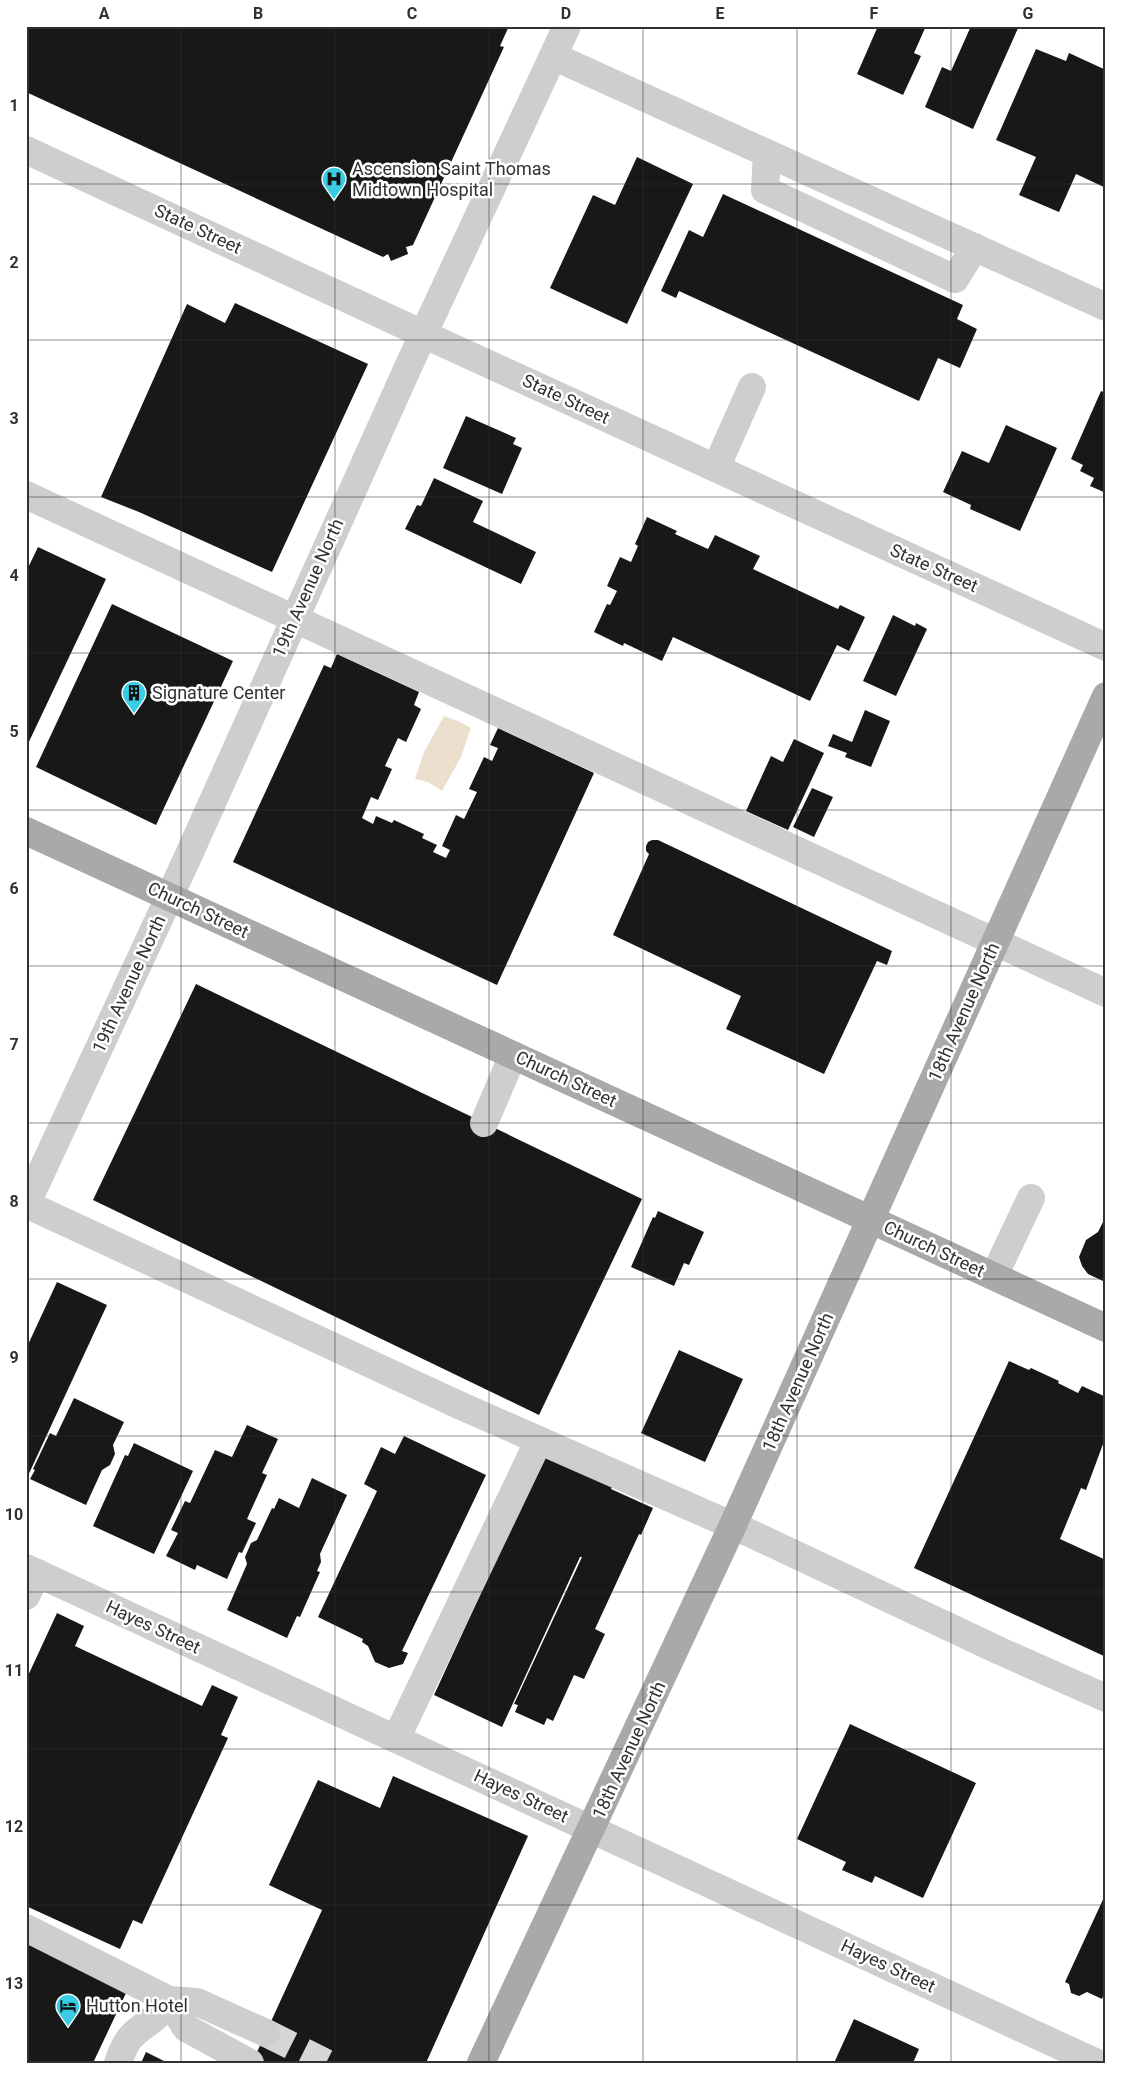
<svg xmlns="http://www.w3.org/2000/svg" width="1132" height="2089" viewBox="0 0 1132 2089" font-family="Roboto,sans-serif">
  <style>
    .water { fill: #ecdfcd }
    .building { fill: #181818 }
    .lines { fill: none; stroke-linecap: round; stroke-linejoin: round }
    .minor-tunnel { stroke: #d6d6d6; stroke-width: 28; stroke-dasharray: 28 14; stroke-linecap: butt }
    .minor { stroke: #cecece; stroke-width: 28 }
    .major { stroke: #a9a9a9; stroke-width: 28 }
    .grid { fill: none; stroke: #313131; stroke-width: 1; stroke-opacity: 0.55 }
    .labels { text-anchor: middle; stroke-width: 5; stroke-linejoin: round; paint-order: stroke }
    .poi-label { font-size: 18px; fill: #313131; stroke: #fff; text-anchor: start }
    .street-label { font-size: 18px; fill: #313131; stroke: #fff }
    .neatline { fill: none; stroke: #313131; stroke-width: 2 }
    .grid-label { font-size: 16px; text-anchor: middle; font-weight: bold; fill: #313131 }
  </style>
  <rect width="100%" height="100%" fill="#fff"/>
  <polygon class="water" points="444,716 458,721 471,728 461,757 442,791 428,782 415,779 424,752"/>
  <g class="building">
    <polygon points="26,26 509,26 500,46 504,47 413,245 406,247 408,254 391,261 388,254 383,257 26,92"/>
    <polygon points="878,26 926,26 914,53 921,56 903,95 857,74"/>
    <polygon points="971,26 1019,26 973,129 925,107 942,67 951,71"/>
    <polygon points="1036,49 1066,61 1069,53 1106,70 1106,188 1076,174 1059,212 1019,195 1036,157 996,140"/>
    <polygon points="637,157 693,184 627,324 550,288 593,195 615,205"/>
    <polygon points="723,194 963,305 957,319 977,329 960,368 938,358 919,401 679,291 676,298 661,291 689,230 703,237"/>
    <polygon points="235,303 368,364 272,572 139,512 101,497 187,304 225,323"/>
    <polygon points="1101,391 1106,393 1106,493 1090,486 1094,478 1080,471 1083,465 1071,459"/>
    <polygon points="466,416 516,438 513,444 522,448 502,494 443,468"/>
    <polygon points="1006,425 1057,448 1020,531 970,509 971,505 943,492 962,451 989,463"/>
    <polygon points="434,478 483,501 473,522 536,552 521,584 405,529 417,505 421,506"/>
    <polygon points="647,517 677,531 675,534 708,549 715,535 760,556 753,569 838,609 840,605 865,617 849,651 837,645 810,701 673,637 662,661 624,643 623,646 594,632 607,604 610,605 617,591 607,586 620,557 631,562 638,546 635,544"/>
    <polygon points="38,547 106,579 26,748 26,572"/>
    <polygon points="112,604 233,661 156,825 36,767"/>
    <polygon points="893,615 915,626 916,623 927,629 896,696 863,681"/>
    <polygon points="337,654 419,692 414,705 421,709 406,742 398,738 385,766 392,769 378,800 371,797 362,818 373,824 376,816 392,823 394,820 424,834 422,838 437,845 433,852 446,858 450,850 442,846 456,815 464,819 477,792 469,789 484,757 492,761 498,748 490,745 498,728 594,773 497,985 233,862 324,665 331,668"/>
    <polygon points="865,710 890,721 871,767 845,757 847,753 828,746 833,734 852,742"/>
    <polygon points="794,739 824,753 788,830 746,811 771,756 783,762"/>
    <polygon points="812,788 833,797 814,837 793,827"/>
    <polygon points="652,840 658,840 892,951 887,965 877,961 824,1074 726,1029 741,996 613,935 649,854 646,851 646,846 648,842"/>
    <polygon points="196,984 642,1199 539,1415 93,1200"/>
    <polygon points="658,1211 704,1232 689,1265 684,1263 674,1286 631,1267 653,1217 655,1218"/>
    <polygon points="1106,1216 1106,1280 1103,1281 1088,1274 1082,1266 1079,1257 1086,1240 1098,1232"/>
    <polygon points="57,1282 107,1305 26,1480 26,1349"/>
    <polygon points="679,1350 743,1379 705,1462 641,1433"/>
    <polygon points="1009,1361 1029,1370 1031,1368 1059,1381 1058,1383 1078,1393 1082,1386 1106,1397 1106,1436 1086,1490 1081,1488 1060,1539 1106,1560 1106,1657 914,1568"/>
    <polygon points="74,1398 124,1422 113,1445 115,1454 110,1465 102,1470 86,1505 30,1479 35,1470 33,1469 50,1433 56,1436"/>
    <polygon points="247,1425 278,1439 262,1473 267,1475 247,1519 256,1523 242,1553 239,1552 227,1579 197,1565 195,1570 166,1556 178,1533 171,1530 185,1501 190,1503 215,1450 232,1457"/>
    <polygon points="404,1436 486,1475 402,1651 408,1653 403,1664 389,1668 375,1662 368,1646 362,1642 363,1639 318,1617 377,1491 364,1484 381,1447 395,1454"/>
    <polygon points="134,1443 193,1471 154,1554 93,1526 125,1455 128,1456"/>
    <polygon points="544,1456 612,1487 611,1489 653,1508 641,1535 639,1534 595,1629 605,1634 584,1679 574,1675 553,1721 547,1718 544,1725 515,1712 518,1705 514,1704 582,1557 580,1557 502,1727 434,1695"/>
    <polygon points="312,1478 347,1495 320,1554 321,1562 317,1571 320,1572 300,1617 297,1616 287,1638 227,1610 247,1564 245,1557 251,1543 257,1540 272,1508 274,1509 279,1498 299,1508"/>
    <polygon points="57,1613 84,1626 75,1646 202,1706 212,1685 238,1697 221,1735 228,1738 142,1924 133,1920 120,1949 26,1906 26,1680"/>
    <polygon points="850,1724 976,1783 923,1898 875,1876 872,1883 842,1870 846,1862 797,1839"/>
    <polygon points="393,1776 528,1836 426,2063 252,2063 322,1910 269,1885 318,1780 380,1808"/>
    <polygon points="1106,1893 1106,1989 1102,1999 1087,1992 1079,1996 1071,1993 1069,1984 1065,1982"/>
    <polygon points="26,1937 127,1991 93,2063 26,2063"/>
    <polygon points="854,2019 919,2049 913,2063 834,2063"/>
    <polygon points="146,2052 168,2063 141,2063"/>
  </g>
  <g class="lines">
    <polyline class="minor-tunnel" points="266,2033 326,2063"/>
    <g class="minor">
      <polyline points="553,56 1106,307"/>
      <polyline points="26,150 423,334 1106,647"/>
      <polyline points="767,153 765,190 955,279 975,247"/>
      <polyline points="716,468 752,387"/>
      <polyline points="26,495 1106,993"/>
      <polyline points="484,1123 513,1055"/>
      <polyline points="26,1204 459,1405 754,1535 1000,1651 1106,1698"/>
      <polyline points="26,1205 186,861 409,365 567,26"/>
      <polyline points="994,1276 1031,1198"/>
      <polyline points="26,1568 1097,2063"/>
      <polyline points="26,1596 37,1573"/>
      <polyline points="396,1739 539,1440"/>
      <polyline points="26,1928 169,2000 197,2002 266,2033"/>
      <polyline points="169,2000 186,2028 250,2063"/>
      <path d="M118,2063C121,2055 124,2045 130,2038C143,2023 158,2021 169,2000"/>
    </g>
    <g class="major">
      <polyline points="26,831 1106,1328"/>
      <polyline points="481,2063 733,1525 1106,696"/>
    </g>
  </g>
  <path class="grid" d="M181,26V2063M335,26V2063M489,26V2063M643,26V2063M797,26V2063M951,26V2063M26,184H1106M26,340H1106M26,497H1106M26,653H1106M26,810H1106M26,966H1106M26,1123H1106M26,1279H1106M26,1436H1106M26,1592H1106M26,1749H1106M26,1905H1106"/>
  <defs>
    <symbol id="hospital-pin" viewBox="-11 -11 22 30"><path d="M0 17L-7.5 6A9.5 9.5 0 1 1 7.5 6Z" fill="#38cde3" stroke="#fff"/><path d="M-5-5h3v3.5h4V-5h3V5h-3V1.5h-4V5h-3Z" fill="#111"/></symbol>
    <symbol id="building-pin" viewBox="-11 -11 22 30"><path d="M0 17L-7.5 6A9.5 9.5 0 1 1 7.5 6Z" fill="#38cde3" stroke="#fff"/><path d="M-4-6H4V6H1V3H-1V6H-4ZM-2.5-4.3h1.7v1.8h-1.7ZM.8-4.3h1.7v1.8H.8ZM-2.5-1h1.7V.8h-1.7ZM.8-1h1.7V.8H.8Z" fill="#111"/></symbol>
    <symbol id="hotel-pin" viewBox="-11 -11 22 30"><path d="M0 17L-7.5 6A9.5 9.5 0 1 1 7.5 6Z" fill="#38cde3" stroke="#fff"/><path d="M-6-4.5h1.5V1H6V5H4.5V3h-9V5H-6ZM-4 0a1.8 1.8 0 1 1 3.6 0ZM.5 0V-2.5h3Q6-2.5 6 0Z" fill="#111"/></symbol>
  </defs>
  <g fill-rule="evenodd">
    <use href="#hospital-pin" x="320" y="165" width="28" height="38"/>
    <use href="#building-pin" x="120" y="679" width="28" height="38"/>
    <use href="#hotel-pin" x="54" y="1992" width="28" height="38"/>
  </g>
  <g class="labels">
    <g class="poi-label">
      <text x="352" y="175">Ascension Saint Thomas<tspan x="352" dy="21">Midtown Hospital</tspan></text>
      <text x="152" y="699">Signature Center</text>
      <text x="86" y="2012">Hutton Hotel</text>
    </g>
    <g class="street-label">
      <text transform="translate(198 229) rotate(25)" y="6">State Street</text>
      <text transform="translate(566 399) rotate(25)" y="6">State Street</text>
      <text transform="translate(934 568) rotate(24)" y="6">State Street</text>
      <text transform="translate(308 588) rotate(-66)" y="6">19th Avenue North</text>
      <text transform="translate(198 910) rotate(25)" y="6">Church Street</text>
      <text transform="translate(129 984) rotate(-65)" y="6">19th Avenue North</text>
      <text transform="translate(964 1012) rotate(-66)" y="6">18th Avenue North</text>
      <text transform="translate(566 1079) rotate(25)" y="6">Church Street</text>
      <text transform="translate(934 1249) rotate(25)" y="6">Church Street</text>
      <text transform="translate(798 1382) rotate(-66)" y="6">18th Avenue North</text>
      <text transform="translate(153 1627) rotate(25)" y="6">Hayes Street</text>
      <text transform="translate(629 1750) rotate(-65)" y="6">18th Avenue North</text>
      <text transform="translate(521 1796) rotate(25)" y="6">Hayes Street</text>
      <text transform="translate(888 1966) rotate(25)" y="6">Hayes Street</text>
    </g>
  </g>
  <rect width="1132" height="2089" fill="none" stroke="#ffffff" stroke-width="55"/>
  <rect x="28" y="28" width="1076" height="2034" class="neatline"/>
  <g class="grid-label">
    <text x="104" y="19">A</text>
    <text x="258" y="19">B</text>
    <text x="412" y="19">C</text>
    <text x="566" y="19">D</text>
    <text x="720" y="19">E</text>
    <text x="874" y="19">F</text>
    <text x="1028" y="19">G</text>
    <text x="14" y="111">1</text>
    <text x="14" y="268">2</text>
    <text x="14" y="424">3</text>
    <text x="14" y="581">4</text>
    <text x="14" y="737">5</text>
    <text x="14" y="894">6</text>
    <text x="14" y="1050">7</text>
    <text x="14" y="1207">8</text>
    <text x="14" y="1363">9</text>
    <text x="14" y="1520">10</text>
    <text x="14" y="1676">11</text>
    <text x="14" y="1832">12</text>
    <text x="14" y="1989">13</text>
  </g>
</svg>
